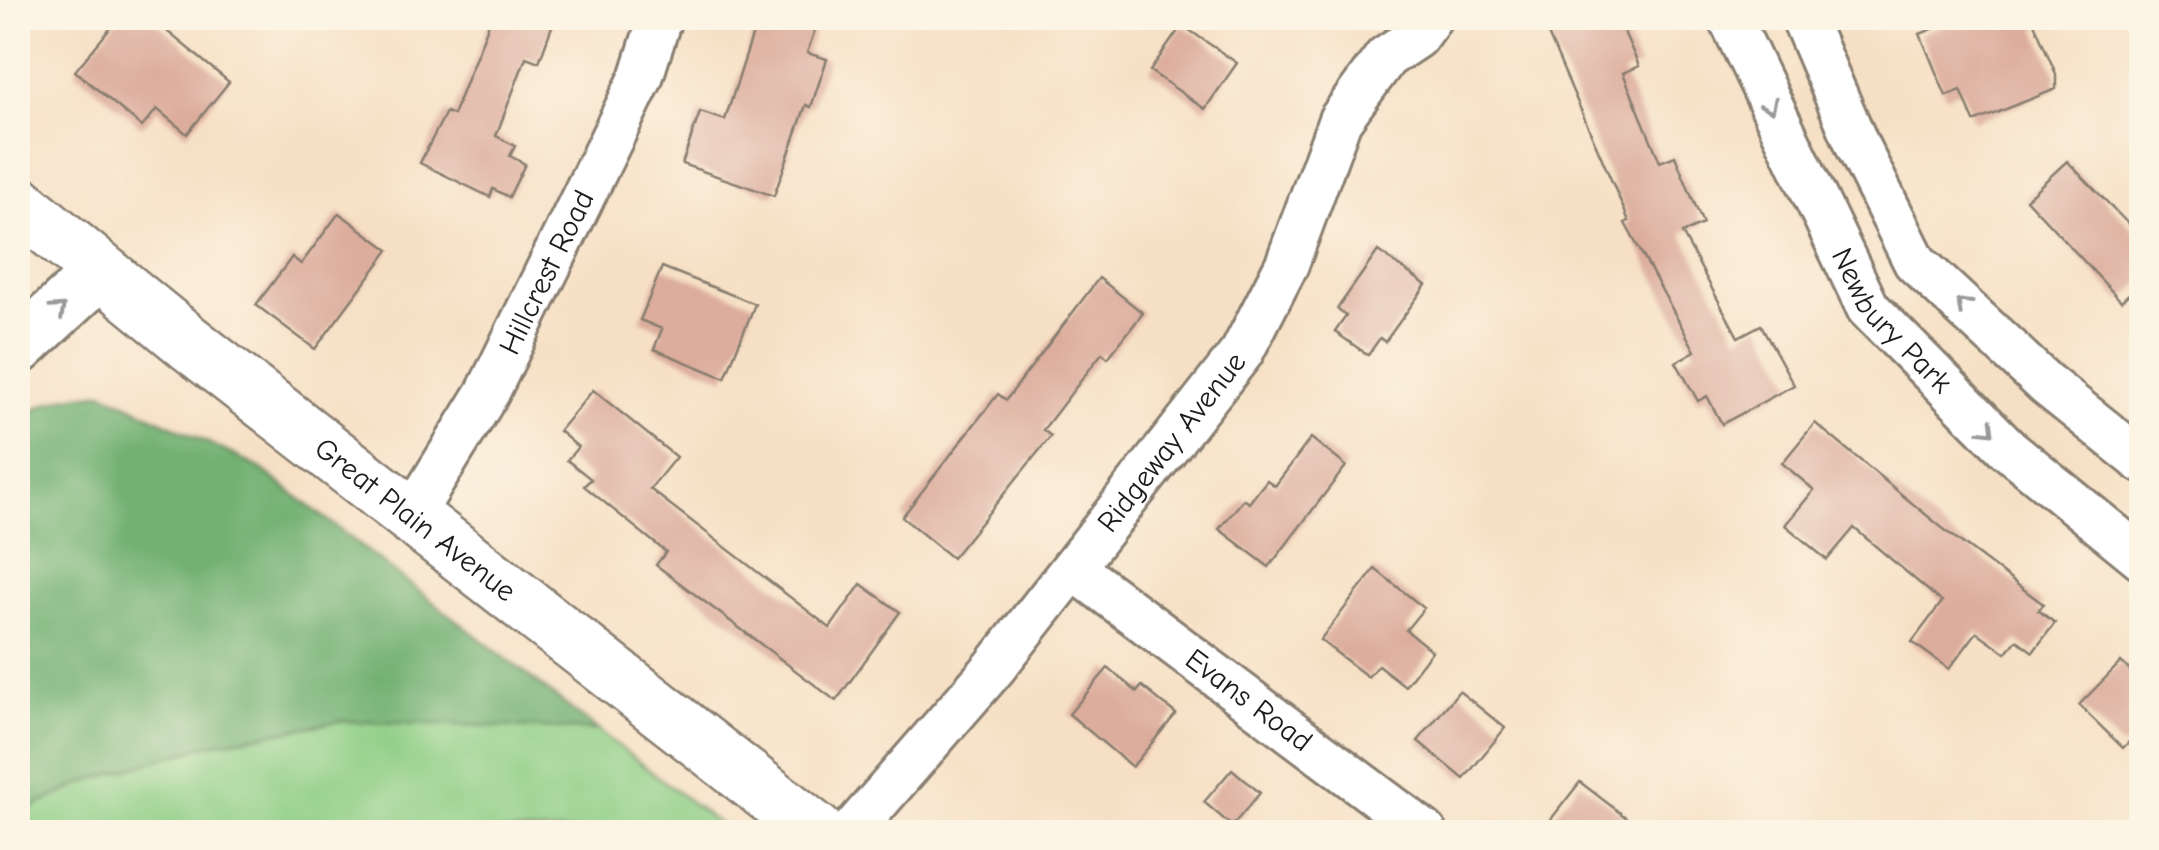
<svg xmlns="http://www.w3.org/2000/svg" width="2159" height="850" viewBox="0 0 2159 850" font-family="'Comic Neue',sans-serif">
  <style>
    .green { fill: #8dce85; stroke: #547550; stroke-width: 2.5 }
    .forest { fill: #72b172; stroke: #476647; stroke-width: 2.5 }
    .building { fill: #dcac9c }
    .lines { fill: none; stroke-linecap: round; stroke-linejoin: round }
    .minor-casing { stroke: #897e70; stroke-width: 48 }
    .tertiary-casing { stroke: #897e70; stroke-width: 58 }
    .secondary-casing { stroke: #897e70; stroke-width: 60 }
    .minor { stroke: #fff; stroke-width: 42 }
    .tertiary { stroke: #fff; stroke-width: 52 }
    .secondary { stroke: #fff; stroke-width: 55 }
    .oneway { stroke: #999 }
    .labels { text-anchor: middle; stroke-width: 10; stroke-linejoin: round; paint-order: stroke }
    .street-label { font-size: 30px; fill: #1c1c1c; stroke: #fcf5e5 }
  </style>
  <rect width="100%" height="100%" fill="#fcf5e5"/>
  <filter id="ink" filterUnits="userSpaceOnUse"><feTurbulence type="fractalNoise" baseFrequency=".01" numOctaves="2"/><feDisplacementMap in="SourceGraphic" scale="20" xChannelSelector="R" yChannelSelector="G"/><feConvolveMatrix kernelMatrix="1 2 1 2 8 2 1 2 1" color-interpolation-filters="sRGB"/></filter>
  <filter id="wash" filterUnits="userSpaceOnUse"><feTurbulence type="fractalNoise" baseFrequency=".0048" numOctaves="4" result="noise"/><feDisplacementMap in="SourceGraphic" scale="40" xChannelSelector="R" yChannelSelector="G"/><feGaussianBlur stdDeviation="2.25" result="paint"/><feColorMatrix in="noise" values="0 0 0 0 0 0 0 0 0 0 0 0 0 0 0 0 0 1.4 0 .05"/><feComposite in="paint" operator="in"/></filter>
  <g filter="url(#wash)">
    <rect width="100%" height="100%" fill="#f6e0c5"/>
    <polygon class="green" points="260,468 729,832 18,832 18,692"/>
    <path class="forest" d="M103,392L260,468L598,730L341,721L211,744L88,781L18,814V422C44,399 69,396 103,392Z"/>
    <g id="blocks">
      <g class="building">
        <polygon points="119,18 151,18 229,82 187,134 157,109 142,127 75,71"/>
        <polygon points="491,18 555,18 539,62 526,57 496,136 515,146 510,156 525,164 509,197 493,189 490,197 420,163 446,112 453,115"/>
        <polygon points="758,18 819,18 807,53 827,59 811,107 806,105 774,196 682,164 700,112 725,120"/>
        <polygon points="1541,18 1618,18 1639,66 1623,73 1660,162 1675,156 1703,224 1682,233 1738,337 1761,325 1794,385 1722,424 1707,396 1698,401 1676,362 1695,351 1625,223 1629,221"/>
        <polygon points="1960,18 2032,18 2056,74 2056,89 1974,122 1961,90 1946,96 1920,34"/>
        <polygon points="1182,25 1237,63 1205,109 1150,71"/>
        <polygon points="2067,161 2142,238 2142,282 2121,301 2026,199"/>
        <polygon points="339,213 389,250 315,349 256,305 292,257 301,264"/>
        <polygon points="1378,251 1426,285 1385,342 1380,338 1368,355 1335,332 1346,316 1337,309"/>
        <polygon points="662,267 755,304 725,378 654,349 662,329 640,320"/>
        <polygon points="1099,278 1143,313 1108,358 1102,353 1043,430 1051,436 952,558 902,517 998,394 1006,400"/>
        <polygon points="593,390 676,457 650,489 830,628 861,584 900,612 836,701 656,565 666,552 584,486 591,479 567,460 578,447 559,431"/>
        <polygon points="1815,423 1941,527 2043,604 2038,610 2055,623 2033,652 2017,640 2006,653 1977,632 1949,669 1912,642 1942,602 1854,528 1827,560 1785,525 1814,490 1782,463"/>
        <polygon points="1311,438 1346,466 1269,567 1219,529 1244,499 1249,503 1267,480 1275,486"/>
        <polygon points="1375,569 1424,608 1406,630 1432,651 1405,686 1378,665 1368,677 1320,640"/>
        <polygon points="2121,662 2142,682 2142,728 2123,748 2079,705"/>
        <polygon points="1108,668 1137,692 1142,686 1176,714 1132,767 1069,714"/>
        <polygon points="1459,691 1505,728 1464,779 1418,741"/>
        <polygon points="1232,769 1260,793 1232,826 1204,802"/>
        <polygon points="1580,782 1645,832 1541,832"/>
      </g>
    </g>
  </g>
  <g filter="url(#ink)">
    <use href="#blocks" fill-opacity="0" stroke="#897e70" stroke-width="2.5"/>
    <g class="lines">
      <defs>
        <g id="minor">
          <path id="s1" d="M1730,18L1868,308L2008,449L2142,558"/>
          <polyline points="1803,18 1858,147 1915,262 2046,384 2142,461"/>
          <path id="s2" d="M411,517L488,392L641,78L660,18"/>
          <path id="s3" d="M1073,568L1425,832"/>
          <path id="s4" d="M851,832L994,668L1242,352L1287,264L1340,120L1386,57L1416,37L1430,18"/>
        </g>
        <polyline id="tertiary" points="18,348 100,272"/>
        <g id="secondary">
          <path id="s5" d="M18,203L189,343L817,832"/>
        </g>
      </defs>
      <use href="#minor" class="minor-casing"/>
      <use href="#tertiary" class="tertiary-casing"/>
      <use href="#secondary" class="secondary-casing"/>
      <use href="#minor" class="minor"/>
      <use href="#tertiary" class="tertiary"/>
      <use href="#secondary" class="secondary"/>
    </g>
    <defs><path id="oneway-chevron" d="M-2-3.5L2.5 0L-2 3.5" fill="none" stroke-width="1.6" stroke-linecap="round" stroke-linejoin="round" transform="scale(2.5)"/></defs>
    <g class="oneway">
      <use href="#oneway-chevron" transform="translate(1770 106) rotate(65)"/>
      <use href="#oneway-chevron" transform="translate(1963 305) rotate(-137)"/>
      <use href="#oneway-chevron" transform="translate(59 310) rotate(-42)"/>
      <use href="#oneway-chevron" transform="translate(1988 429) rotate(45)"/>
    </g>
  </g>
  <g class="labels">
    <g class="street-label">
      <text dy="10" stroke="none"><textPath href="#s2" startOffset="280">Hillcrest Road</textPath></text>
      <text dy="10" stroke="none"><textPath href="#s1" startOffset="345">Newbury Park</textPath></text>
      <text dy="10" stroke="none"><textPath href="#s4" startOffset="505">Ridgeway Avenue</textPath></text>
      <text dy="10" stroke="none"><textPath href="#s5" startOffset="508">Great Plain Avenue</textPath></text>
      <text dy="10" stroke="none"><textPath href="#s3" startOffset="220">Evans Road</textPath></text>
    </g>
  </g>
  <rect width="2159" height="850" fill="none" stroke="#fcf5e5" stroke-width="60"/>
</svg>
